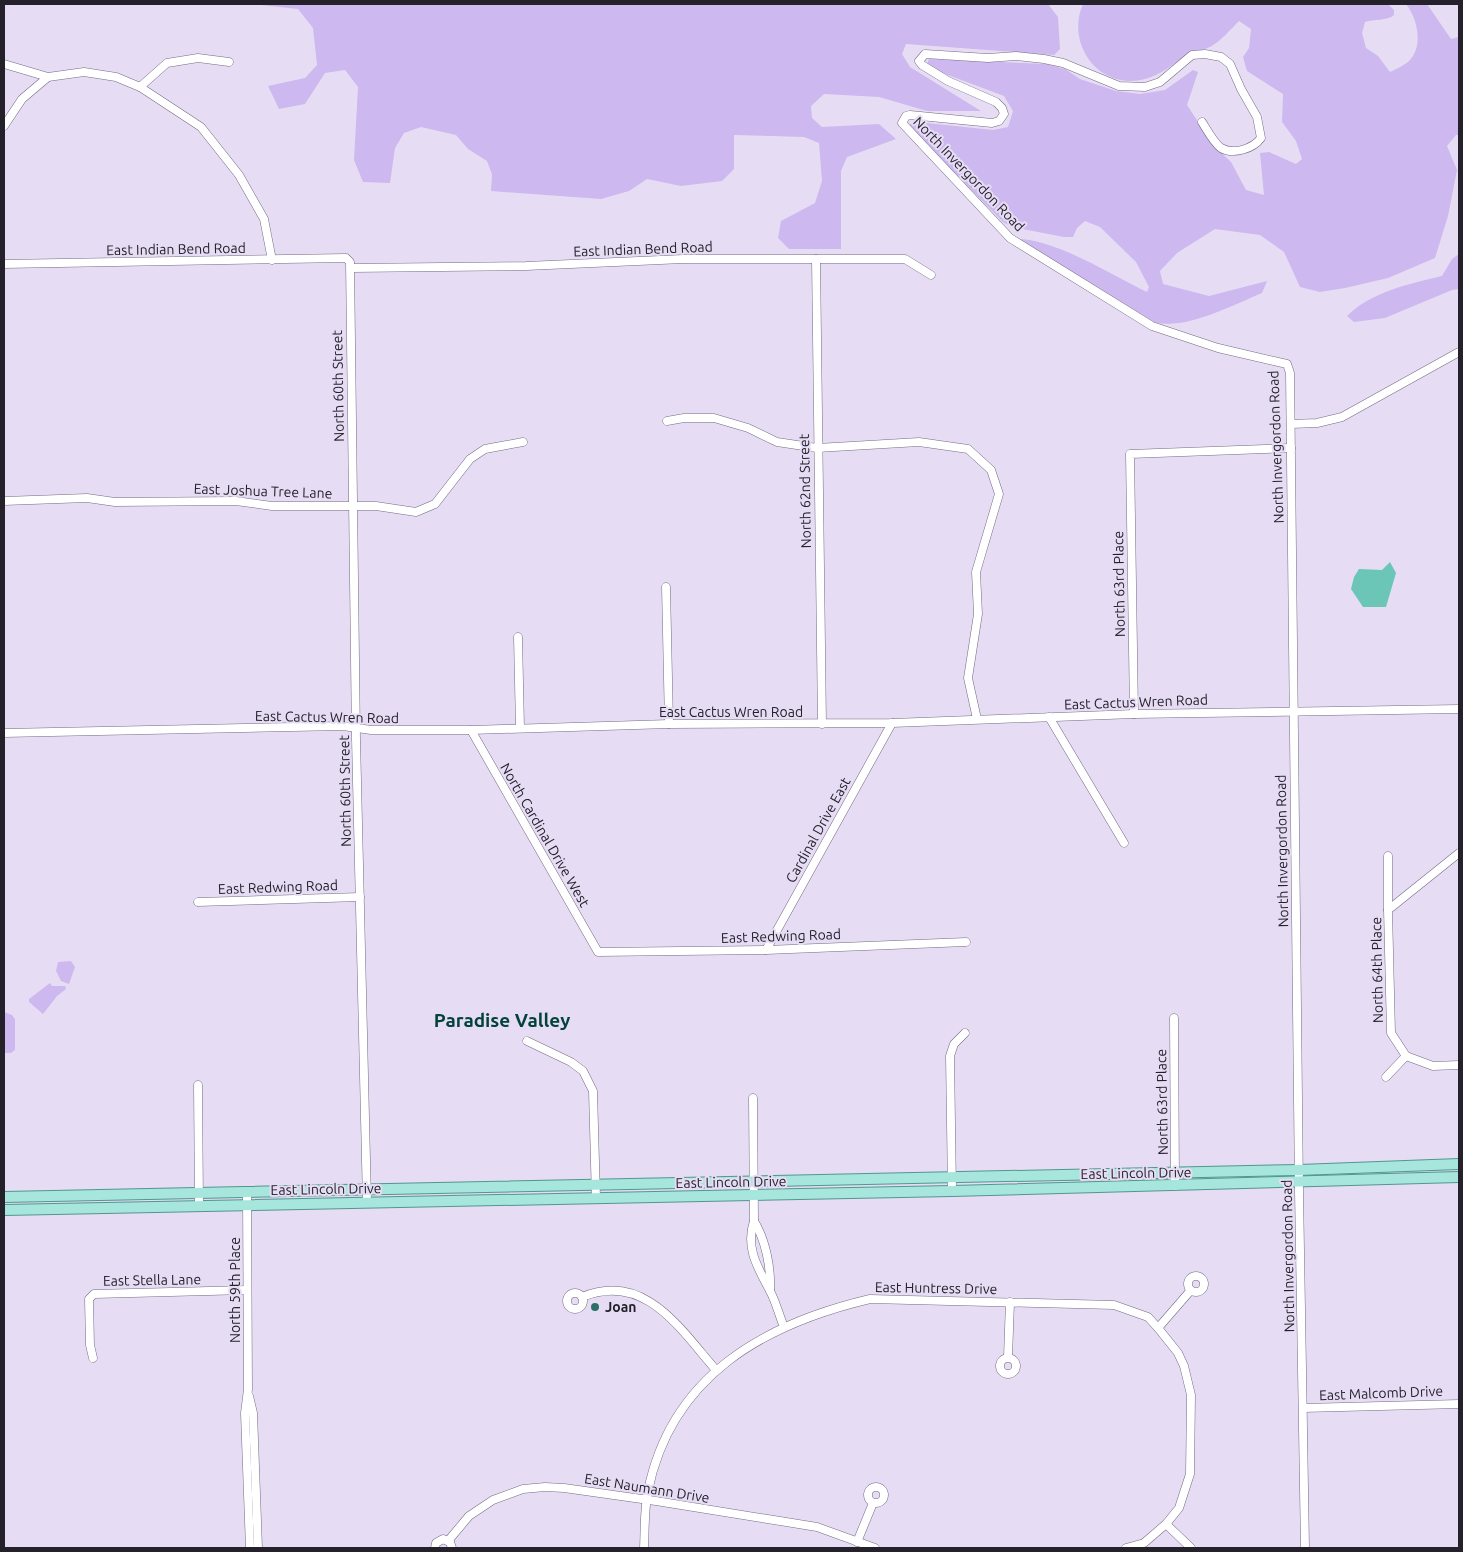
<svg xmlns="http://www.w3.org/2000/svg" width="1463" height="1552" viewBox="0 0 1463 1552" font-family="Ubuntu,sans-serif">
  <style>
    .green { fill: #cdb8ef }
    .water { fill: #6bc6b7 }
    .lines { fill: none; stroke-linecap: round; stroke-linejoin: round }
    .minor-casing { stroke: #746b81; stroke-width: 9 }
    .major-casing { stroke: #52968e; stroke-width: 12 }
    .minor { stroke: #fff; stroke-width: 8 }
    .major { stroke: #a6e6dc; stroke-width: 10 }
    .poi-dot { fill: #2a7066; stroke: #e6ddf5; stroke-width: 2 }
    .labels { text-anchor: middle; stroke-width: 4; stroke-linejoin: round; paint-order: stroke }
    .street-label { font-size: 14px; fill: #24212a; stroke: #e6ddf5 }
    .poi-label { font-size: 14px; font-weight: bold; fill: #24212a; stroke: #e6ddf5; text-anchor: start }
    .district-label { font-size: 19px; font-weight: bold; fill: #02423a; stroke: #e6ddf5 }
  </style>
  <rect width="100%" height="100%" fill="#e6ddf5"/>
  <g class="green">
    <polygon points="252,4 1048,4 1058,17 1060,49 1054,55 906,44 902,54 910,67 981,111 927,111 879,97 824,94 811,106 812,118 822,127 879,124 896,139 847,157 841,171 841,249 789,249 778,238 781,221 815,203 822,181 819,143 804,137 734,135 734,169 722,181 681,186 647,179 629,191 601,199 491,191 492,174 487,161 468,149 456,135 421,127 404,133 395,148 390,183 363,182 354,160 358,87 345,70 325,73 305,104 279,109 268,86 305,78 317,65 313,28 298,9"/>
    <path d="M1083,4H1388L1394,10V15C1387,21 1374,19 1365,22L1362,33L1366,48L1378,56L1390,72C1396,69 1403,66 1408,62C1424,48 1418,19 1406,4H1427L1451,39L1459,37V135H1456L1447,146L1457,170L1448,216L1435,258L1388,278L1345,288L1320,292L1300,287L1284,252L1260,235L1215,229L1177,253L1160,271L1163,284L1209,296L1267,281L1262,293C1233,305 1184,331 1154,322L1017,239C1056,239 1111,275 1147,292L1149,287L1136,262L1100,227L1085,221L1077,228L1073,237H1064L1012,227L1003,222L910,128V124L917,122L993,130L1008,127L1013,111L1004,96L940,72L927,64L929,59L1047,64L1065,69L1080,79L1116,91L1140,94L1165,90L1193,70L1198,72L1187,105L1214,146L1231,162L1246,190L1264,195L1260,153L1269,152L1296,164L1302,159L1296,141L1282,122L1283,94L1247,71L1243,57L1249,48L1251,29L1239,21C1230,30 1221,41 1210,47C1203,50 1195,51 1189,55C1174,62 1162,75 1145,79C1100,91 1065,45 1083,4Z"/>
    <path d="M1459,254V289L1452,290L1385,318L1354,322L1347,316C1371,292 1409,284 1442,276L1452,259Z"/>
    <polygon points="71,961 75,967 69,984 61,981 56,971 58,962"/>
    <polygon points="50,983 52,986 65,986 66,989 57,996 43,1014 29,1002 29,999"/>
    <polygon points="4,1012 12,1015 15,1019 15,1050 11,1053 4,1053"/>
  </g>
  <polygon class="water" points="1390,562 1396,573 1386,607 1363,607 1351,589 1354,577 1359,569 1382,570"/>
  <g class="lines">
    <defs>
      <g id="minor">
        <polyline points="4,64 48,77 84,72 116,77 140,87 167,63 198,58 229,62"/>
        <polyline points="140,87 201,127 239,175 264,219 272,260"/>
        <path d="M1202,122C1207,130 1214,143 1221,148C1233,155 1253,149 1261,138L1257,117L1241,89L1230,64L1221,57L1205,54L1192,55L1160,82L1145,87L1119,86L1063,63L1044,59L1016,56L988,58L925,54L919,61L922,65L948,81L996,102L1002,108L1004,114L999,121L992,123L910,115L906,116L902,123L1010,238L1152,326L1218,348L1287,364L1290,373L1291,461L1299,1191L1305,1548"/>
        <polyline points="4,126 22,99 48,77"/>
        <polyline points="816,259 822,724"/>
        <polyline points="4,264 346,258 350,262 356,739 367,1202"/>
        <polyline points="352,268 526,266 683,259 905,259 931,275"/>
        <polyline points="667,421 684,418 714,418 748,428 777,442 817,448 919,442 968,449 991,470 999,494 976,572 978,614 968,678 977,719"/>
        <polyline points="1291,424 1317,423 1342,417 1459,352"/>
        <polyline points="4,501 87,498 115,502 236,501 272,506 376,506 416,512 435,504 470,459 485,449 523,442"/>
        <polyline points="666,587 669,724"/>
        <polyline points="518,637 520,728"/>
        <polyline points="1134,714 1130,454 1291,448"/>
        <polyline points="1049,717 1124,843"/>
        <polyline points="471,730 598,952 766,950 966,942"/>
        <polyline points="4,733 343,726 371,730 471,730 669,724 892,723 1134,714 1459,709"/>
        <polyline points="1388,856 1388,910"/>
        <polyline points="198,902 360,897"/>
        <polyline points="766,950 892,723"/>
        <polyline points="1174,1018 1175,1186"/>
        <polyline points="527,1041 571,1062 583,1071 593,1091 596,1199"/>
        <polyline points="1406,1056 1391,1033 1388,910 1459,853"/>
        <polyline points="1406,1056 1433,1066 1459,1065"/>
        <polyline points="1386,1077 1406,1056"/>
        <polyline points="198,1085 199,1206"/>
        <path d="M753,1098L754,1221C745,1248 758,1268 770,1291C776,1302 779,1315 784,1327"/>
        <polyline points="952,1191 950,1056 954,1044 965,1033"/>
        <polyline points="247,1192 248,1389 245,1413 250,1548"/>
        <path d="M754,1221C766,1241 771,1268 770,1290"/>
        <circle cx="1196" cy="1284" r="8"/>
        <circle cx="575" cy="1301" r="8"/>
        <path d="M582,1297C645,1271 680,1329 716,1370"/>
        <polyline points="1158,1328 1191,1290"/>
        <polyline points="1008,1357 1010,1302"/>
        <circle cx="1008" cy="1366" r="8"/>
        <polyline points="93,1358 90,1345 89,1299 94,1294 247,1290"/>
        <polyline points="249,1396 253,1413 258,1548"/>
        <polyline points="1303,1408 1459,1404"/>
        <circle cx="876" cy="1495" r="8"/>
        <polyline points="1166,1524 1191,1548"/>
        <polyline points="448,1541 469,1516 493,1500 523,1489 545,1487 564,1488 656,1501 817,1527 875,1548"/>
        <polyline points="857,1542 873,1503"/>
        <polyline points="435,1548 436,1543 443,1539 450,1542 452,1548"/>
        <path d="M644,1548C645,1529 644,1510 648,1491C671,1376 764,1324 870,1299L1114,1305L1148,1317L1158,1328L1178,1353L1184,1366L1191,1395L1190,1474L1179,1508L1166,1524L1144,1543L1126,1548"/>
      </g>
      <g id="major">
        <polyline points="4,1197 1299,1170 1459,1164"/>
        <polyline points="4,1210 952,1191 1459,1177"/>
      </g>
    </defs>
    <use href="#minor" class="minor-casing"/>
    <use href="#major" class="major-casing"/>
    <use href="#minor" class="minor"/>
    <use href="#major" class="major"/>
  </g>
  <circle class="poi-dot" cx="595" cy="1307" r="5"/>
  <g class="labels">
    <g class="street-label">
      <text transform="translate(969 174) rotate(46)" y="5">North Invergordon Road</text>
      <text transform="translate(176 249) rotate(-1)" y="5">East Indian Bend Road</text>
      <text transform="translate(643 249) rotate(-2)" y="5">East Indian Bend Road</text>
      <text transform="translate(338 386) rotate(-91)" y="5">North 60th Street</text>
      <text transform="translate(1276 447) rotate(-92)" y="5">North Invergordon Road</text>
      <text transform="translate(263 491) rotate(2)" y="5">East Joshua Tree Lane</text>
      <text transform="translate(805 491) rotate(-91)" y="5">North 62nd Street</text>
      <text transform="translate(1119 584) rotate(-91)" y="5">North 63rd Place</text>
      <text transform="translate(1136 702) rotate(-2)" y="5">East Cactus Wren Road</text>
      <text x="731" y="717">East Cactus Wren Road</text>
      <text transform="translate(327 717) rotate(1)" y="5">East Cactus Wren Road</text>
      <text transform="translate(345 791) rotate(-91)" y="5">North 60th Street</text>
      <text transform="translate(818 830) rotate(-61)" y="5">Cardinal Drive East</text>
      <text transform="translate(545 835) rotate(60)" y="5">North Cardinal Drive West</text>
      <text transform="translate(1282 851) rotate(-91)" y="5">North Invergordon Road</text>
      <text transform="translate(278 887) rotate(-2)" y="5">East Redwing Road</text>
      <text transform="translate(781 936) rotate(-2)" y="5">East Redwing Road</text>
      <text transform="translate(1377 970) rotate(-91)" y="5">North 64th Place</text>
      <text transform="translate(1162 1102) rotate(-91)" y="5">North 63rd Place</text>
      <text transform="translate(1136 1173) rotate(-1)" y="5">East Lincoln Drive</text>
      <text transform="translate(731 1182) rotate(-1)" y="5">East Lincoln Drive</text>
      <text transform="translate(326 1189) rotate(-1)" y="5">East Lincoln Drive</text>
      <text transform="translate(1288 1256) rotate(-91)" y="5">North Invergordon Road</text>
      <text transform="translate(152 1280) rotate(-1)" y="5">East Stella Lane</text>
      <text transform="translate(936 1288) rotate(1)" y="5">East Huntress Drive</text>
      <text transform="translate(235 1290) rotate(-90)" y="5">North 59th Place</text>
      <text transform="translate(1381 1393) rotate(-2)" y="5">East Malcomb Drive</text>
      <text transform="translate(647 1488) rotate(9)" y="5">East Naumann Drive</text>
    </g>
    <g class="poi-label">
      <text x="605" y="1312">Joan</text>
    </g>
    <g class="district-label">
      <text x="502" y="1027">Paradise Valley</text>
    </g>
  </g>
  <rect width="1463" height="1552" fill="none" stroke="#24212a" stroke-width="10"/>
</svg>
